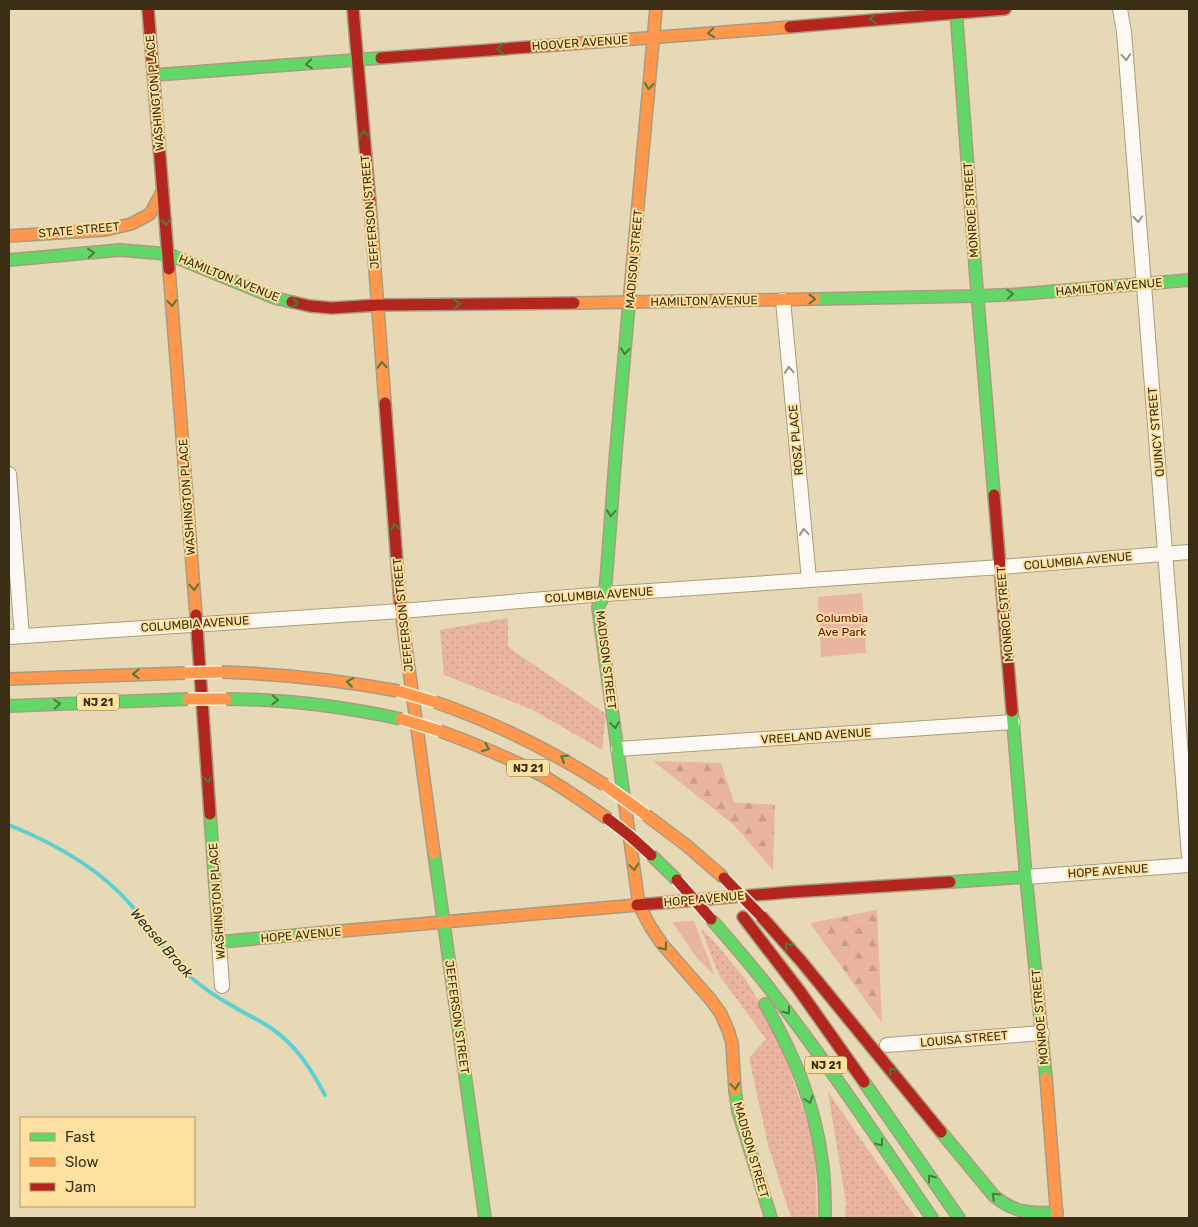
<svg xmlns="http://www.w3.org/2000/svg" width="1198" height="1227" viewBox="0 0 1198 1227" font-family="Rubik,sans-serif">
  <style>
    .grass { fill: url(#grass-dots) }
    .forest { fill: url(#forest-firs) }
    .green { fill: #eab5a0 }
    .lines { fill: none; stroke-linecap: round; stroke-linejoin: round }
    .stream { stroke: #5dd0d2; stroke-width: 4 }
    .street-casing { stroke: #a89c80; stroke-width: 16 }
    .fast-casing { stroke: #a89c80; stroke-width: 14 }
    .slow-casing { stroke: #a89c80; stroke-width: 14 }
    .jam-casing { stroke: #a89c80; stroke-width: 14 }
    .street { stroke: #fcf9f4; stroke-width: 14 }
    .fast { stroke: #63d668; stroke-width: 11 }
    .slow { stroke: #ff974d; stroke-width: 11 }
    .jam { stroke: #b3261e; stroke-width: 11 }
    .slow-bridge-casing { stroke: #f5eede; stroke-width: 14; stroke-linecap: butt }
    .jam-bridge-casing { stroke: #f5eede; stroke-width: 14; stroke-linecap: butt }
    .slow-bridge { stroke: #ff974d; stroke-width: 11 }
    .jam-bridge { stroke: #b3261e; stroke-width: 11 }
    .oneway { stroke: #4c7a3a }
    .oneway2 { stroke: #9b9484 }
    .labels { text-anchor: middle; stroke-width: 4; stroke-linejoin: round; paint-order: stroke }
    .shield { fill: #fee1a0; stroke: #75643e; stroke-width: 1 }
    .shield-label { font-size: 11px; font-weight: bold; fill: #3a2e14 }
    .street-label { font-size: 12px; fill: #3a2e14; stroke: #fee1a0 }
    .park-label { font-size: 12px; fill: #65050a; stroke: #fee1a0 }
    .water-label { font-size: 14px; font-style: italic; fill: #173033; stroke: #fee1a0 }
  </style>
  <defs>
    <pattern id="grass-dots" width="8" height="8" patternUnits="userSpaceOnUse" patternTransform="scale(1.25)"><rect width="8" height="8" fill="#eab5a0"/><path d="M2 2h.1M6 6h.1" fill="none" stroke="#c99c89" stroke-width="1.8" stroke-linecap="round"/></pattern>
    <pattern id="forest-firs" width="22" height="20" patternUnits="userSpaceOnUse" patternTransform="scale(1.25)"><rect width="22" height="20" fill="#eab5a0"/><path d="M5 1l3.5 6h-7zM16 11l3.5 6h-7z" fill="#c99c89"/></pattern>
  </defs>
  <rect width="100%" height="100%" fill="#e8d9b6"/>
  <g class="grass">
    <polygon points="508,618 508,647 606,714 602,750 533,710 444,675 440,630"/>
    <polygon points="701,929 713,940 746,980 775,1029 815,1143 817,1218 791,1218 768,1145 749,1058 766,1039 719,975"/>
    <polygon points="828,1092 916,1218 845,1218 846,1203"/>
  </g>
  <g class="forest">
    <polygon points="653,761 721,763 734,802 775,805 773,870 734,825"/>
    <polygon points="877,910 882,1023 810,923"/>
  </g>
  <g class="green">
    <polygon points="862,593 866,653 821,657 818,597"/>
    <polygon points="694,921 715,976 697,958 672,922"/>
  </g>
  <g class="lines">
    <path class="stream" d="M9,825C54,843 99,868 131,905C152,930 169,960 194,980C212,995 232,1006 252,1017C258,1020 265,1024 271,1028C296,1045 311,1069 325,1095"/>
    <defs>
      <g id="street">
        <polyline points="1120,9 1124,32 1189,856"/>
        <polyline points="783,300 809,580"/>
        <polyline points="9,474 22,636"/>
        <polyline points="9,637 401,611 605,594 1001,567 1189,552"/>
        <polyline points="618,749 1013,722"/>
        <polyline points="1026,877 1189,865"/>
        <polyline points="219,942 222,986"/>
        <polyline points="887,1045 1042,1033"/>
      </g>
      <g id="fast">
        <polyline points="956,9 976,278 994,495"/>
        <polyline points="154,75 381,58"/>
        <polyline points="9,260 120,250 168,254 275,298 292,302"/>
        <polyline points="815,299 978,296 1021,294 1189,280"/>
        <path d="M226,699C288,699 341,706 401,719"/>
        <polyline points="9,706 188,699"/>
        <polyline points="1012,711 1026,877 1046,1078"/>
        <polyline points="625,805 598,607 605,594 616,450 629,303"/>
        <polyline points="210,814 219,942 318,933"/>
        <polyline points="434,853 485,1218"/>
        <polyline points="651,855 677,880"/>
        <polyline points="950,882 1026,877"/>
        <path d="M711,919C732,943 753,967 772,992C829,1065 880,1142 932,1218"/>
        <path d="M765,1004C793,1053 815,1104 822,1161C825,1180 825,1199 825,1218"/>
        <polyline points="864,1082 959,1218"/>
        <polyline points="735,1090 738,1111 771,1218"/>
        <path d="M941,1132L994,1196C1015,1213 1031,1214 1057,1212"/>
      </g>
      <g id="slow">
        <polyline points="556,45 790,27"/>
        <polyline points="370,203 385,403"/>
        <polyline points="9,236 105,230 131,224 150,214 163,190"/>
        <polyline points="169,269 196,615"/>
        <polyline points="574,303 815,299"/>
        <polyline points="629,303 656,9"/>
        <polyline points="400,603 434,853"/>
        <path d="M222,672C281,674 340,680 398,691"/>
        <polyline points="9,679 185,673"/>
        <path d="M435,702C496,723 550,750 605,785"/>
        <path d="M440,731C475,744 510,758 543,776C566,789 587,804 608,819"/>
        <polyline points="625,805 639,905 650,926 662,944 711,1000 721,1014 728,1030 732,1043 735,1090"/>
        <polyline points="646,815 686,845 724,878"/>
        <polyline points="318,933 637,905"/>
        <polyline points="1046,1078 1057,1218"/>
      </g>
      <g id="jam">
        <polyline points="148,9 169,269"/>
        <polyline points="353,9 370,203"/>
        <polyline points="790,27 1005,9"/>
        <polyline points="381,58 556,45"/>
        <polyline points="292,302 310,306 332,308 378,305 574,303"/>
        <polyline points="385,403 400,603"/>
        <polyline points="994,495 1012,711"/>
        <polyline points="196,615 210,814"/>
        <polyline points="637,905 791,892 950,882"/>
        <polyline points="761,916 801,961 941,1132"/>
        <polyline points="743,917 799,990 864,1082"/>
      </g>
    </defs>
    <use href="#street" class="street-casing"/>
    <use href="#fast" class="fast-casing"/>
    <use href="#slow" class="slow-casing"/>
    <use href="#jam" class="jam-casing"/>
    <use href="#street" class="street"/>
    <use href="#fast" class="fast"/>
    <use href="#slow" class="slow"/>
    <use href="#jam" class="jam"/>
    <defs>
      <g id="slow-bridge">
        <polyline points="185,673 222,672"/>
        <polyline points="398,691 435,702"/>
        <polyline points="188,699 226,699"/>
        <polyline points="401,719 440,731"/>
        <polyline points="605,785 646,815"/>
      </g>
      <g id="jam-bridge">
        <polyline points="608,819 630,836 651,855"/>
        <polyline points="724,878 761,916"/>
        <polyline points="677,880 711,919"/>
      </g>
    </defs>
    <use href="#slow-bridge" class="slow-bridge-casing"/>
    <use href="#jam-bridge" class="jam-bridge-casing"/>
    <use href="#slow-bridge" class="slow-bridge"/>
    <use href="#jam-bridge" class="jam-bridge"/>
  </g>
  <defs><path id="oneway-chevron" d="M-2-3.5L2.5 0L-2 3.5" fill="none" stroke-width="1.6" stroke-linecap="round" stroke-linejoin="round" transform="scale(1.25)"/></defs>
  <g class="oneway">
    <use href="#oneway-chevron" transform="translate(873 19) rotate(175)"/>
    <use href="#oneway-chevron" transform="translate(711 33) rotate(175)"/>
    <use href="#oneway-chevron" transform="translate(500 49) rotate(176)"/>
    <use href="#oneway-chevron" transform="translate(309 64) rotate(176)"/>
    <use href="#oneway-chevron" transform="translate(649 86) rotate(95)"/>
    <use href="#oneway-chevron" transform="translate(364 134) rotate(-95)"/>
    <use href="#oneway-chevron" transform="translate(166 222) rotate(85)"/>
    <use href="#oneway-chevron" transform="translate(91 253) rotate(-5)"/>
    <use href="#oneway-chevron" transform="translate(1010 294) rotate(-3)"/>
    <use href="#oneway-chevron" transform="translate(812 299) rotate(-1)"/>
    <use href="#oneway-chevron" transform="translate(172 303) rotate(86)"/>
    <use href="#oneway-chevron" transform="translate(295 303) rotate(12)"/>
    <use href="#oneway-chevron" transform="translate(457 304)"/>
    <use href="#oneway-chevron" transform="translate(625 351) rotate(95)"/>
    <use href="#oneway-chevron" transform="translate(382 365) rotate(-94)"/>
    <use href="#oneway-chevron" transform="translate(611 513) rotate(95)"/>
    <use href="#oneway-chevron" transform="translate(395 527) rotate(-94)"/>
    <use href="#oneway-chevron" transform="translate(194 587) rotate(86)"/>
    <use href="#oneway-chevron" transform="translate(136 674) rotate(178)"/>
    <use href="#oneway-chevron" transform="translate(350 682) rotate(-172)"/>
    <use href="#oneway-chevron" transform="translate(275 700) rotate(3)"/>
    <use href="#oneway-chevron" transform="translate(57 704) rotate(-3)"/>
    <use href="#oneway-chevron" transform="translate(615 725) rotate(82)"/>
    <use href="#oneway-chevron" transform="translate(486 748) rotate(24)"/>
    <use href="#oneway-chevron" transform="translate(564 758) rotate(-150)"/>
    <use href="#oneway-chevron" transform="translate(208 779) rotate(86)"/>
    <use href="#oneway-chevron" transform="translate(634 867) rotate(82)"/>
    <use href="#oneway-chevron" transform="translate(788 946) rotate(-130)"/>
    <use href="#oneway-chevron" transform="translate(664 947) rotate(52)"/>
    <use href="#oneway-chevron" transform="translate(787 1011) rotate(53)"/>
    <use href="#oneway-chevron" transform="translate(892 1071) rotate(-129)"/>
    <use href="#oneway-chevron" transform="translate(735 1086) rotate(85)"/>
    <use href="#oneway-chevron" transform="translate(809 1100) rotate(72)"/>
    <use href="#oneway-chevron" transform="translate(880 1143) rotate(55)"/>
    <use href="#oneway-chevron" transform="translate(931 1178) rotate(-125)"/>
    <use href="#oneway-chevron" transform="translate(995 1196) rotate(-136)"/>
  </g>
  <g class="oneway2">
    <use href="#oneway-chevron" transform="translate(1126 57) rotate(86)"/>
    <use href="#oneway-chevron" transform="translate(1138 219) rotate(86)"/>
    <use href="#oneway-chevron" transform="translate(789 370) rotate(-95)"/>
    <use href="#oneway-chevron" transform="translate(804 532) rotate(-95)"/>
  </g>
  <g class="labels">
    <g class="shield">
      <rect x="77" y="693.5" width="42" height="17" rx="4"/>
      <rect x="507" y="759.5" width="42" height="17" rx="4"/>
      <rect x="805" y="1056.5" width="42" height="17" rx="4"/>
    </g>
    <g class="shield-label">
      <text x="98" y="706">NJ 21</text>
      <text x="528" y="772">NJ 21</text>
      <text x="826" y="1069">NJ 21</text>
    </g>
    <g class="street-label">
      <text transform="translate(580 43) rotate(-4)" y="4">HOOVER AVENUE</text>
      <text transform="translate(155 93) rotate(-95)" y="4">WASHINGTON PLACE</text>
      <text transform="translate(971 210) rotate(-94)" y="4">MONROE STREET</text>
      <text transform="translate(370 212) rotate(-95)" y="4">JEFFERSON STREET</text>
      <text transform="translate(79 230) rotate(-5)" y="4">STATE STREET</text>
      <text transform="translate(634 259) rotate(-85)" y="4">MADISON STREET</text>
      <text transform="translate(229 278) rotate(22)" y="4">HAMILTON AVENUE</text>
      <text transform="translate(1109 287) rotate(-5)" y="4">HAMILTON AVENUE</text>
      <text transform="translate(704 301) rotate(-1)" y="4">HAMILTON AVENUE</text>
      <text transform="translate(1156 432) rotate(-95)" y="4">QUINCY STREET</text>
      <text transform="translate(796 440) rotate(-95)" y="4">ROSZ PLACE</text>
      <text transform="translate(187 497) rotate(-94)" y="4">WASHINGTON PLACE</text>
      <text transform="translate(1078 561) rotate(-5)" y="4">COLUMBIA AVENUE</text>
      <text transform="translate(599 595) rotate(-4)" y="4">COLUMBIA AVENUE</text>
      <text transform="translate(1005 614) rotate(-95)" y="4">MONROE STREET</text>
      <text transform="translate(403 615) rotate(-96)" y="4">JEFFERSON STREET</text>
      <text transform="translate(195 624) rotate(-4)" y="4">COLUMBIA AVENUE</text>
      <text transform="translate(606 660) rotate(83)" y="4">MADISON STREET</text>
      <text transform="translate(816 736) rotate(-4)" y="4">VREELAND AVENUE</text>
      <text transform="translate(1108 871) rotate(-4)" y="4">HOPE AVENUE</text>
      <text transform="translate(704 899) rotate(-5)" y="4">HOPE AVENUE</text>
      <text transform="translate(217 901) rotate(-94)" y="4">WASHINGTON PLACE</text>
      <text transform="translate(301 935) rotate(-5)" y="4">HOPE AVENUE</text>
      <text transform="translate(457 1017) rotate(82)" y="4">JEFFERSON STREET</text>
      <text transform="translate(1040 1017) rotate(-95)" y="4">MONROE STREET</text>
      <text transform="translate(964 1039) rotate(-5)" y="4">LOUISA STREET</text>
      <text transform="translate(751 1150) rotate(74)" y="4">MADISON STREET</text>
    </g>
    <g class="park-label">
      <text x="842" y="622">Columbia<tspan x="842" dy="14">Ave Park</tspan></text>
    </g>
    <g class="water-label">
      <text transform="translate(162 943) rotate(49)" y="5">Weasel Brook</text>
    </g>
  </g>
  <rect width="1198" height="1227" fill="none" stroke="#3a2e14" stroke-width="20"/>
  <rect x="20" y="1117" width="175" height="90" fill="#fee1a0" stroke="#b09968"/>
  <rect x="30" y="1133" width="25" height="8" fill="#63d668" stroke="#b09968"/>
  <text x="65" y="1142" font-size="15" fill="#3a2e14">Fast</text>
  <rect x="30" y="1158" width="25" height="8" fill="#ff974d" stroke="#b09968"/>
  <text x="65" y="1167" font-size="15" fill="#3a2e14">Slow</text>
  <rect x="30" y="1183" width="25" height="8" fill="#b3261e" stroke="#b09968"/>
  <text x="65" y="1192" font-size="15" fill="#3a2e14">Jam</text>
</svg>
